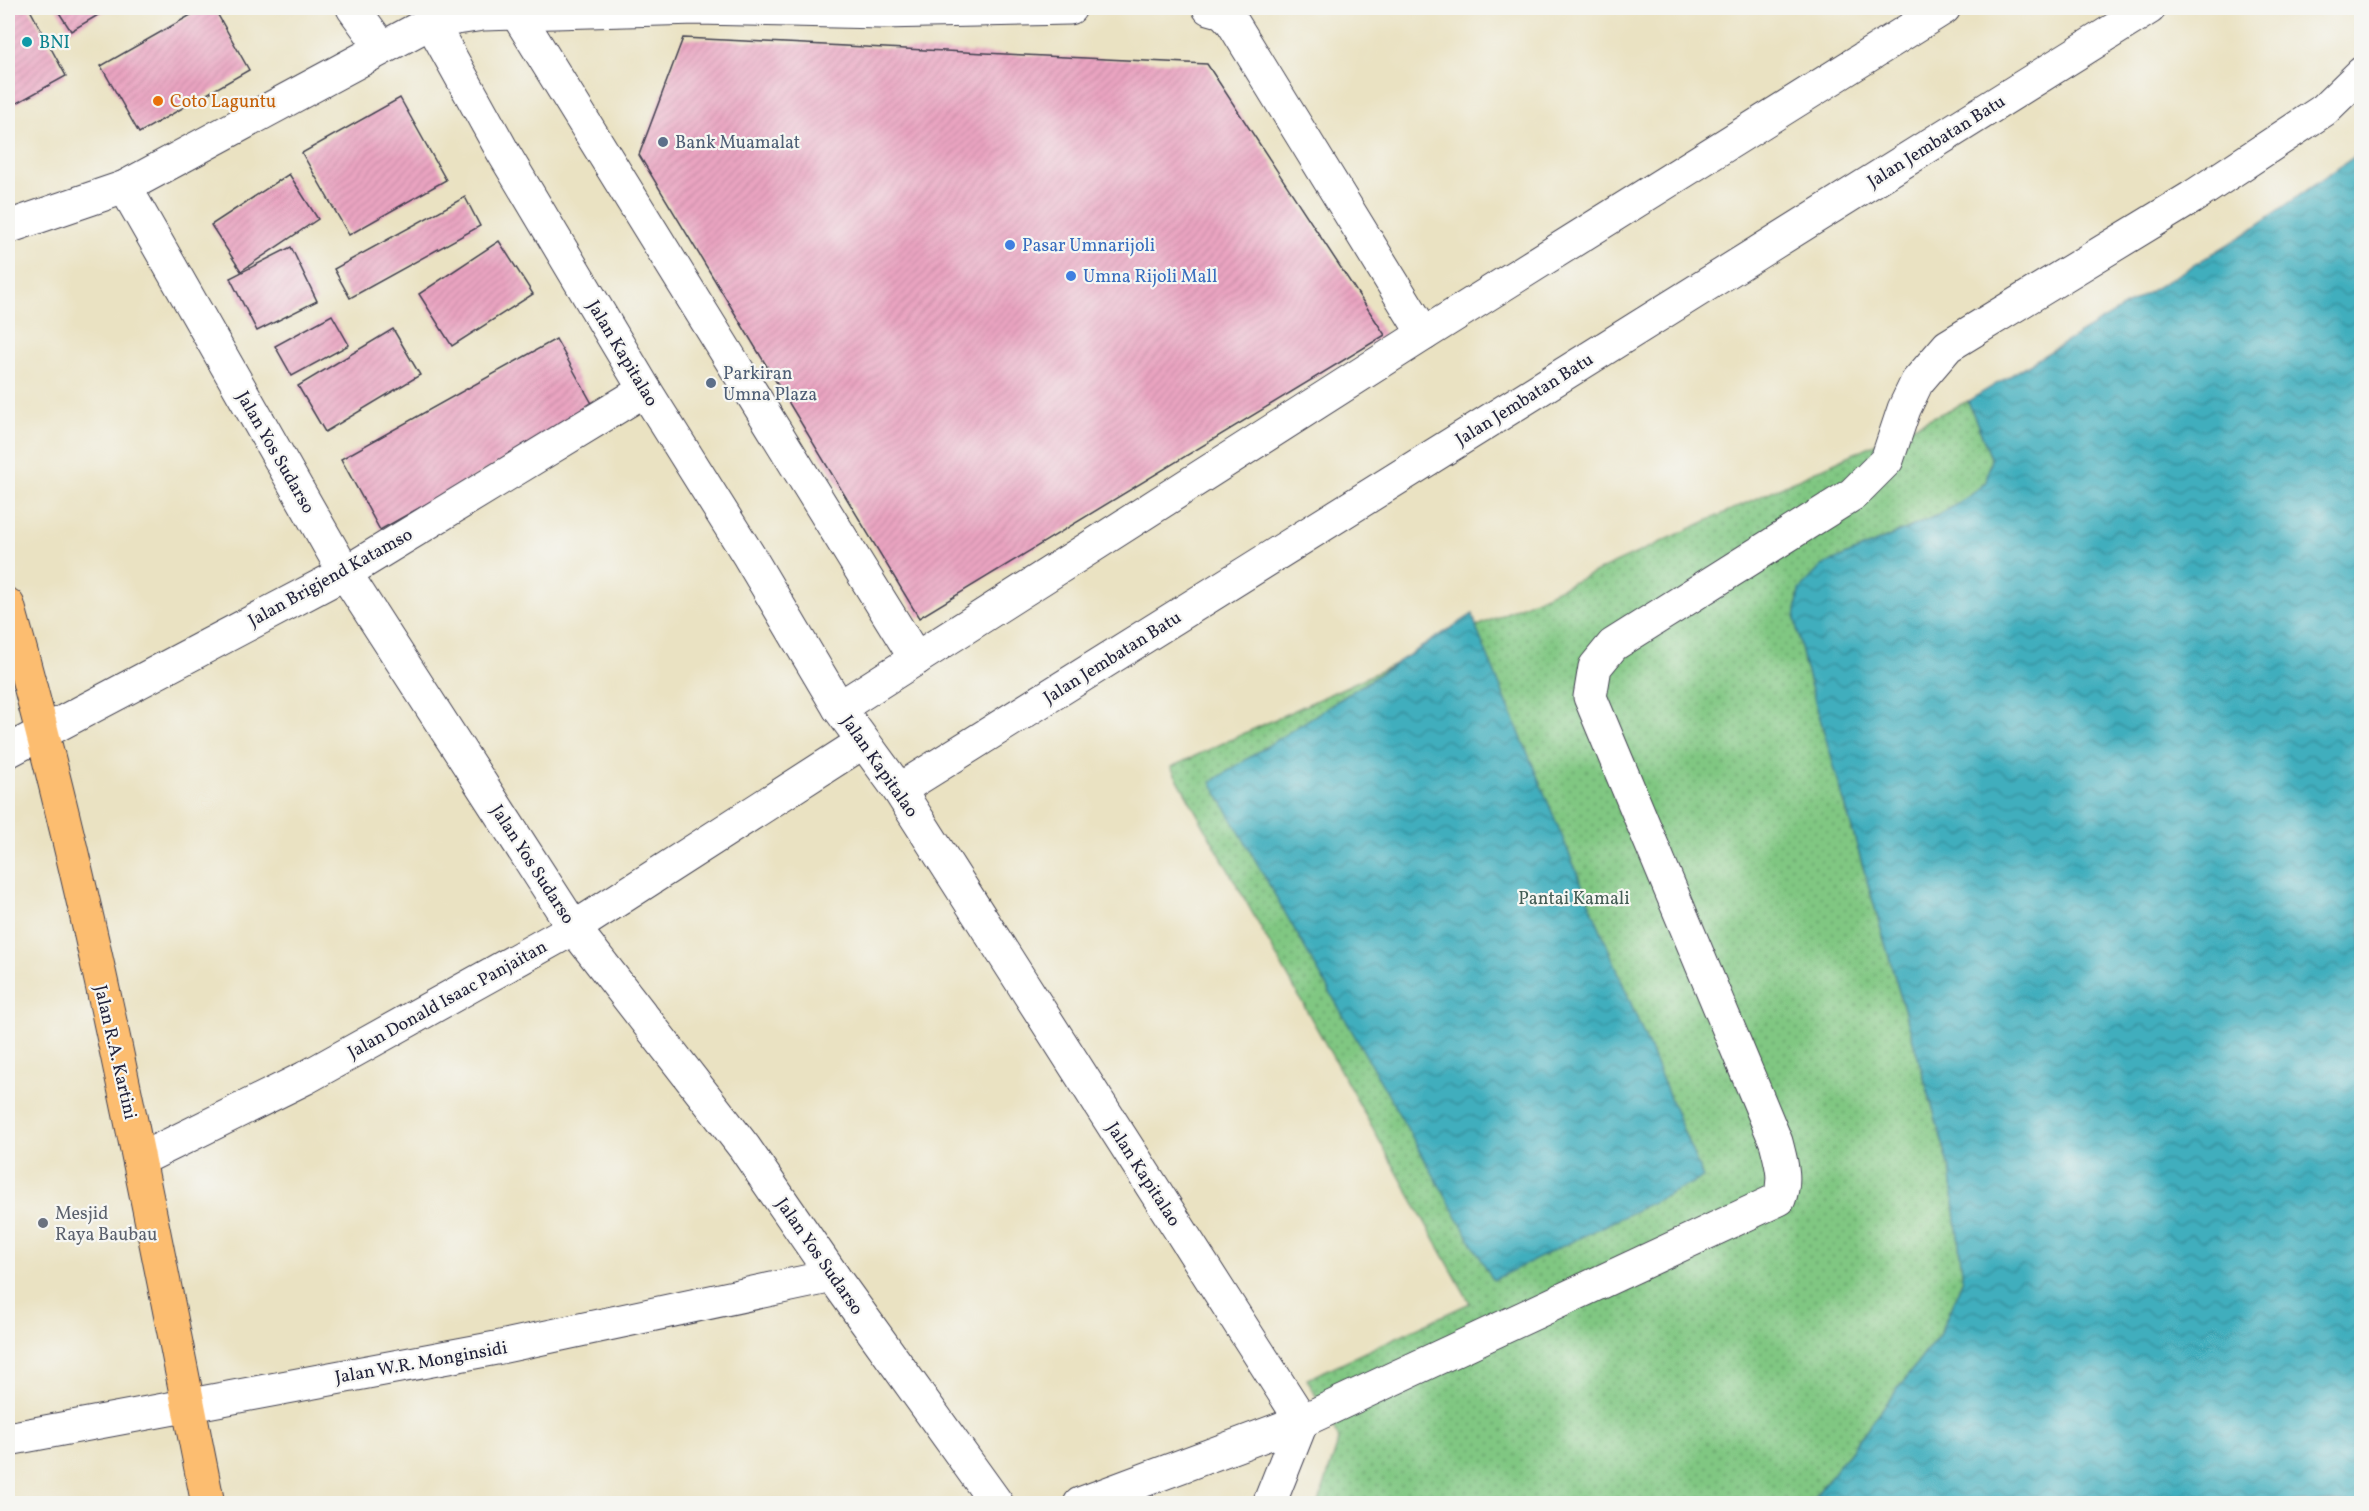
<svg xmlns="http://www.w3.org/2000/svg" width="2369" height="1511" viewBox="0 0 2369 1511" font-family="Vollkorn,serif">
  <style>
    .park { fill: url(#park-dots); stroke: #51745e; stroke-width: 1.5 }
    .water { fill: url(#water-waves); stroke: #31687c; stroke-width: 1.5 }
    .building { fill: url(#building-hatch) }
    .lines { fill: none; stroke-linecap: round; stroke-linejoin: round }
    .minor-casing { stroke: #403f4f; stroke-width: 35 }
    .highway-casing { stroke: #403f4f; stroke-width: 35 }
    .minor { stroke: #fff; stroke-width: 33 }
    .highway { stroke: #fcbd6f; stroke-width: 33 }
    .culture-dot { fill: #0f9aa8; stroke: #f6f6f2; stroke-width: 2 }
    .food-dot { fill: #e8710a; stroke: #f6f6f2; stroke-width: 2 }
    .service-dot { fill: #5c6f8a; stroke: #f6f6f2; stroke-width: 2 }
    .shop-dot { fill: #3f7fe0; stroke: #f6f6f2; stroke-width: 2 }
    .worship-dot { fill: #6b7280; stroke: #f6f6f2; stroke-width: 2 }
    .labels { text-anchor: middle; stroke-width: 4.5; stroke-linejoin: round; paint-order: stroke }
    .culture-label { font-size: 18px; fill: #0d838f; stroke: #f6f6f2; text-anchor: start }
    .food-label { font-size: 18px; fill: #c56008; stroke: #f6f6f2; text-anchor: start }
    .street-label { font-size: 18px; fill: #22223b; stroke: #f6f6f2 }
    .service-label { font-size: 18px; fill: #4e5e75; stroke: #f6f6f2; text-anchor: start }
    .shop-label { font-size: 18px; fill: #366cbe; stroke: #f6f6f2; text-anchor: start }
    .park-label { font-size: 18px; fill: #435c54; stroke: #f6f6f2 }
    .worship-label { font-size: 18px; fill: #5b616d; stroke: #f6f6f2; text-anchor: start }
  </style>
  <defs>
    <pattern id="park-dots" width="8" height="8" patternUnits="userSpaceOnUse" patternTransform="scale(1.5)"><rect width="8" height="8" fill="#80c782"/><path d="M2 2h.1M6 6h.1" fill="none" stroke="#68a16c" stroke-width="1.8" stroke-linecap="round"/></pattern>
    <pattern id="water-waves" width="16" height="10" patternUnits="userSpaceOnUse" patternTransform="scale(1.5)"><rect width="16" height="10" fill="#40aebd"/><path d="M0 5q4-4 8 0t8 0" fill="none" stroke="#358d9b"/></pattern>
    <pattern id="building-hatch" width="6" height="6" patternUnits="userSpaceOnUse" patternTransform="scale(1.5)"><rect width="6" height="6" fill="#eaa4c1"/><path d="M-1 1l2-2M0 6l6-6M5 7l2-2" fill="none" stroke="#c88da7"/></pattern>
  </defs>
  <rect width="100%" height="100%" fill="#f6f6f2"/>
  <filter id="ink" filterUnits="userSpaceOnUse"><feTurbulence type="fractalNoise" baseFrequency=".0167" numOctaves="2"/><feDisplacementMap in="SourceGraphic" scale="12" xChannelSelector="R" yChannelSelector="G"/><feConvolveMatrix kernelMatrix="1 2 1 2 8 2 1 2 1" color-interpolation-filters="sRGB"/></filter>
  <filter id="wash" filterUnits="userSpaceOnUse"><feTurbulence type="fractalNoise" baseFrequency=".008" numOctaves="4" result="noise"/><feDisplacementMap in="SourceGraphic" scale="24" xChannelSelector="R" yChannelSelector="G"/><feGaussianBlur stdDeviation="1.35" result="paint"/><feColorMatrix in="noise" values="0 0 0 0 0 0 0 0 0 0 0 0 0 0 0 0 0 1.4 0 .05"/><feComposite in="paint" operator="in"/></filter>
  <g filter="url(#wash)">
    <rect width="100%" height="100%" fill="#eae2c2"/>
    <polygon class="park" points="1968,401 1991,458 1986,482 1971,495 1943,513 1822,566 1799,591 1795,619 1805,666 1950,1168 1963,1279 1939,1335 1810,1503 1319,1503 1339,1439 1307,1379 1470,1303 1171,767"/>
    <g class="water">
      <polygon points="2361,152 2361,1503 1810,1503 1939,1335 1963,1279 1950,1168 1805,666 1795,619 1799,590 1822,566 1943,513 1971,495 1986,482 1991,458 1968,401 2242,236"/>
      <polygon points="1473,614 1477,630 1703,1178 1493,1280 1211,782"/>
    </g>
    <g id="blocks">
      <g class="building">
        <polygon points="8,8 29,8 66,76 8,108"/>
        <polygon points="56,8 110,8 71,31"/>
        <polygon points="203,8 214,8 249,70 139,133 101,66"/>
        <polygon points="683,38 1207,64 1385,335 919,618 639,155"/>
        <polygon points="400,98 446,180 349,235 302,153"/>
        <polygon points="289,174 318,219 241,271 211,225"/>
        <polygon points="465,197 480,226 350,298 334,269"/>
        <polygon points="499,241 533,294 452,346 419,294"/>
        <polygon points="291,247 317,301 257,331 230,278"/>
        <polygon points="332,315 349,345 292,376 275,346"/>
        <polygon points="393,329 420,375 325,432 298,386"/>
        <polygon points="556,339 595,409 380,530 341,459"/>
      </g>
    </g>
  </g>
  <g filter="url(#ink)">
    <use href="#blocks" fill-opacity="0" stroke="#403f4f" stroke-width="1.5"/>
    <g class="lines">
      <defs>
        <g id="minor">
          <polyline points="353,8 382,48"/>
          <polyline points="1209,8 1223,12 1233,23 1424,334"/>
          <polyline points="516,12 916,659"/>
          <polyline points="431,22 503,152 645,390 749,556 839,708 899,790 1302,1421 1269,1504"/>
          <polyline points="125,187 345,573 574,928 744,1147 833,1276 997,1504"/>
          <polyline points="8,227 125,187 431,22 483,14 697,8 881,12 1070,8"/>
          <polyline points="839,708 1424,334 1944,8"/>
          <polyline points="8,751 345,573 645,390"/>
          <polyline points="899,790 2149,8"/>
          <polyline points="141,1159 305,1078 574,928 863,742"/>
          <polyline points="8,1439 496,1348 833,1276"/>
          <path d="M1080,1504L1302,1421L1779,1199C1787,1179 1781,1162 1776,1142L1590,697L1595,667L1613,645L1853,494L1887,460L1904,409L1917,382L1948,346L2191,198L2324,110L2362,73"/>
        </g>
        <path id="highway" d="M8,605C91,900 148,1203 208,1504"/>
      </defs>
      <use href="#minor" class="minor-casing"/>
      <use href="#highway" class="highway-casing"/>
      <use href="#minor" class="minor"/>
      <use href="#highway" class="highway"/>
    </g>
  </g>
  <circle class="culture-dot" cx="27" cy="42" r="6"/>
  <circle class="food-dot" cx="158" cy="101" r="6"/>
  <g class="service-dot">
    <circle cx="663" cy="142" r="6"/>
    <circle cx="711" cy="383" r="6"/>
  </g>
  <g class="shop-dot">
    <circle cx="1010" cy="245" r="6"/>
    <circle cx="1071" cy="276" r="6"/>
  </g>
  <circle class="worship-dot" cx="43" cy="1223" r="6"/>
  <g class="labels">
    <g class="culture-label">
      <text x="39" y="48">BNI</text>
    </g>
    <g class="food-label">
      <text x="170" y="107">Coto Laguntu</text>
    </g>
    <g class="street-label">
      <text transform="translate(1936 141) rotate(-32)" y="6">Jalan Jembatan Batu</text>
      <text transform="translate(623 353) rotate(59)" y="6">Jalan Kapitalao</text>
      <text transform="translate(1524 399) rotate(-32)" y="6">Jalan Jembatan Batu</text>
      <text transform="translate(276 452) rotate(60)" y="6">Jalan Yos Sudarso</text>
      <text transform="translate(330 577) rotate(-29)" y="6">Jalan Brigjend Katamso</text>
      <text transform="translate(1112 657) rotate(-32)" y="6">Jalan Jembatan Batu</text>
      <text transform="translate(880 766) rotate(55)" y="6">Jalan Kapitalao</text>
      <text transform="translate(533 864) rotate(57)" y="6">Jalan Yos Sudarso</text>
      <text transform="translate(447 999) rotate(-29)" y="6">Jalan Donald Isaac Panjaitan</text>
      <text transform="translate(116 1052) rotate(77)" y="6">Jalan R.A. Kartini</text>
      <text transform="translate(1144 1174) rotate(57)" y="6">Jalan Kapitalao</text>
      <text transform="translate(820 1256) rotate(55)" y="6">Jalan Yos Sudarso</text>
      <text transform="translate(421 1362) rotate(-10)" y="6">Jalan W.R. Monginsidi</text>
    </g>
    <g class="service-label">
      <text x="675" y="148">Bank Muamalat</text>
      <text x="723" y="379">Parkiran<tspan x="723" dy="21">Umna Plaza</tspan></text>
    </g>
    <g class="shop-label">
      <text x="1022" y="251">Pasar Umnarijoli</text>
      <text x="1083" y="282">Umna Rijoli Mall</text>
    </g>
    <g class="park-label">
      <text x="1574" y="904">Pantai Kamali</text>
    </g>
    <g class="worship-label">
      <text x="55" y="1219">Mesjid<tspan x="55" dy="21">Raya Baubau</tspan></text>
    </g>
  </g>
  <rect width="2369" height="1511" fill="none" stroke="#f6f6f2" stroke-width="30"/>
</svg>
